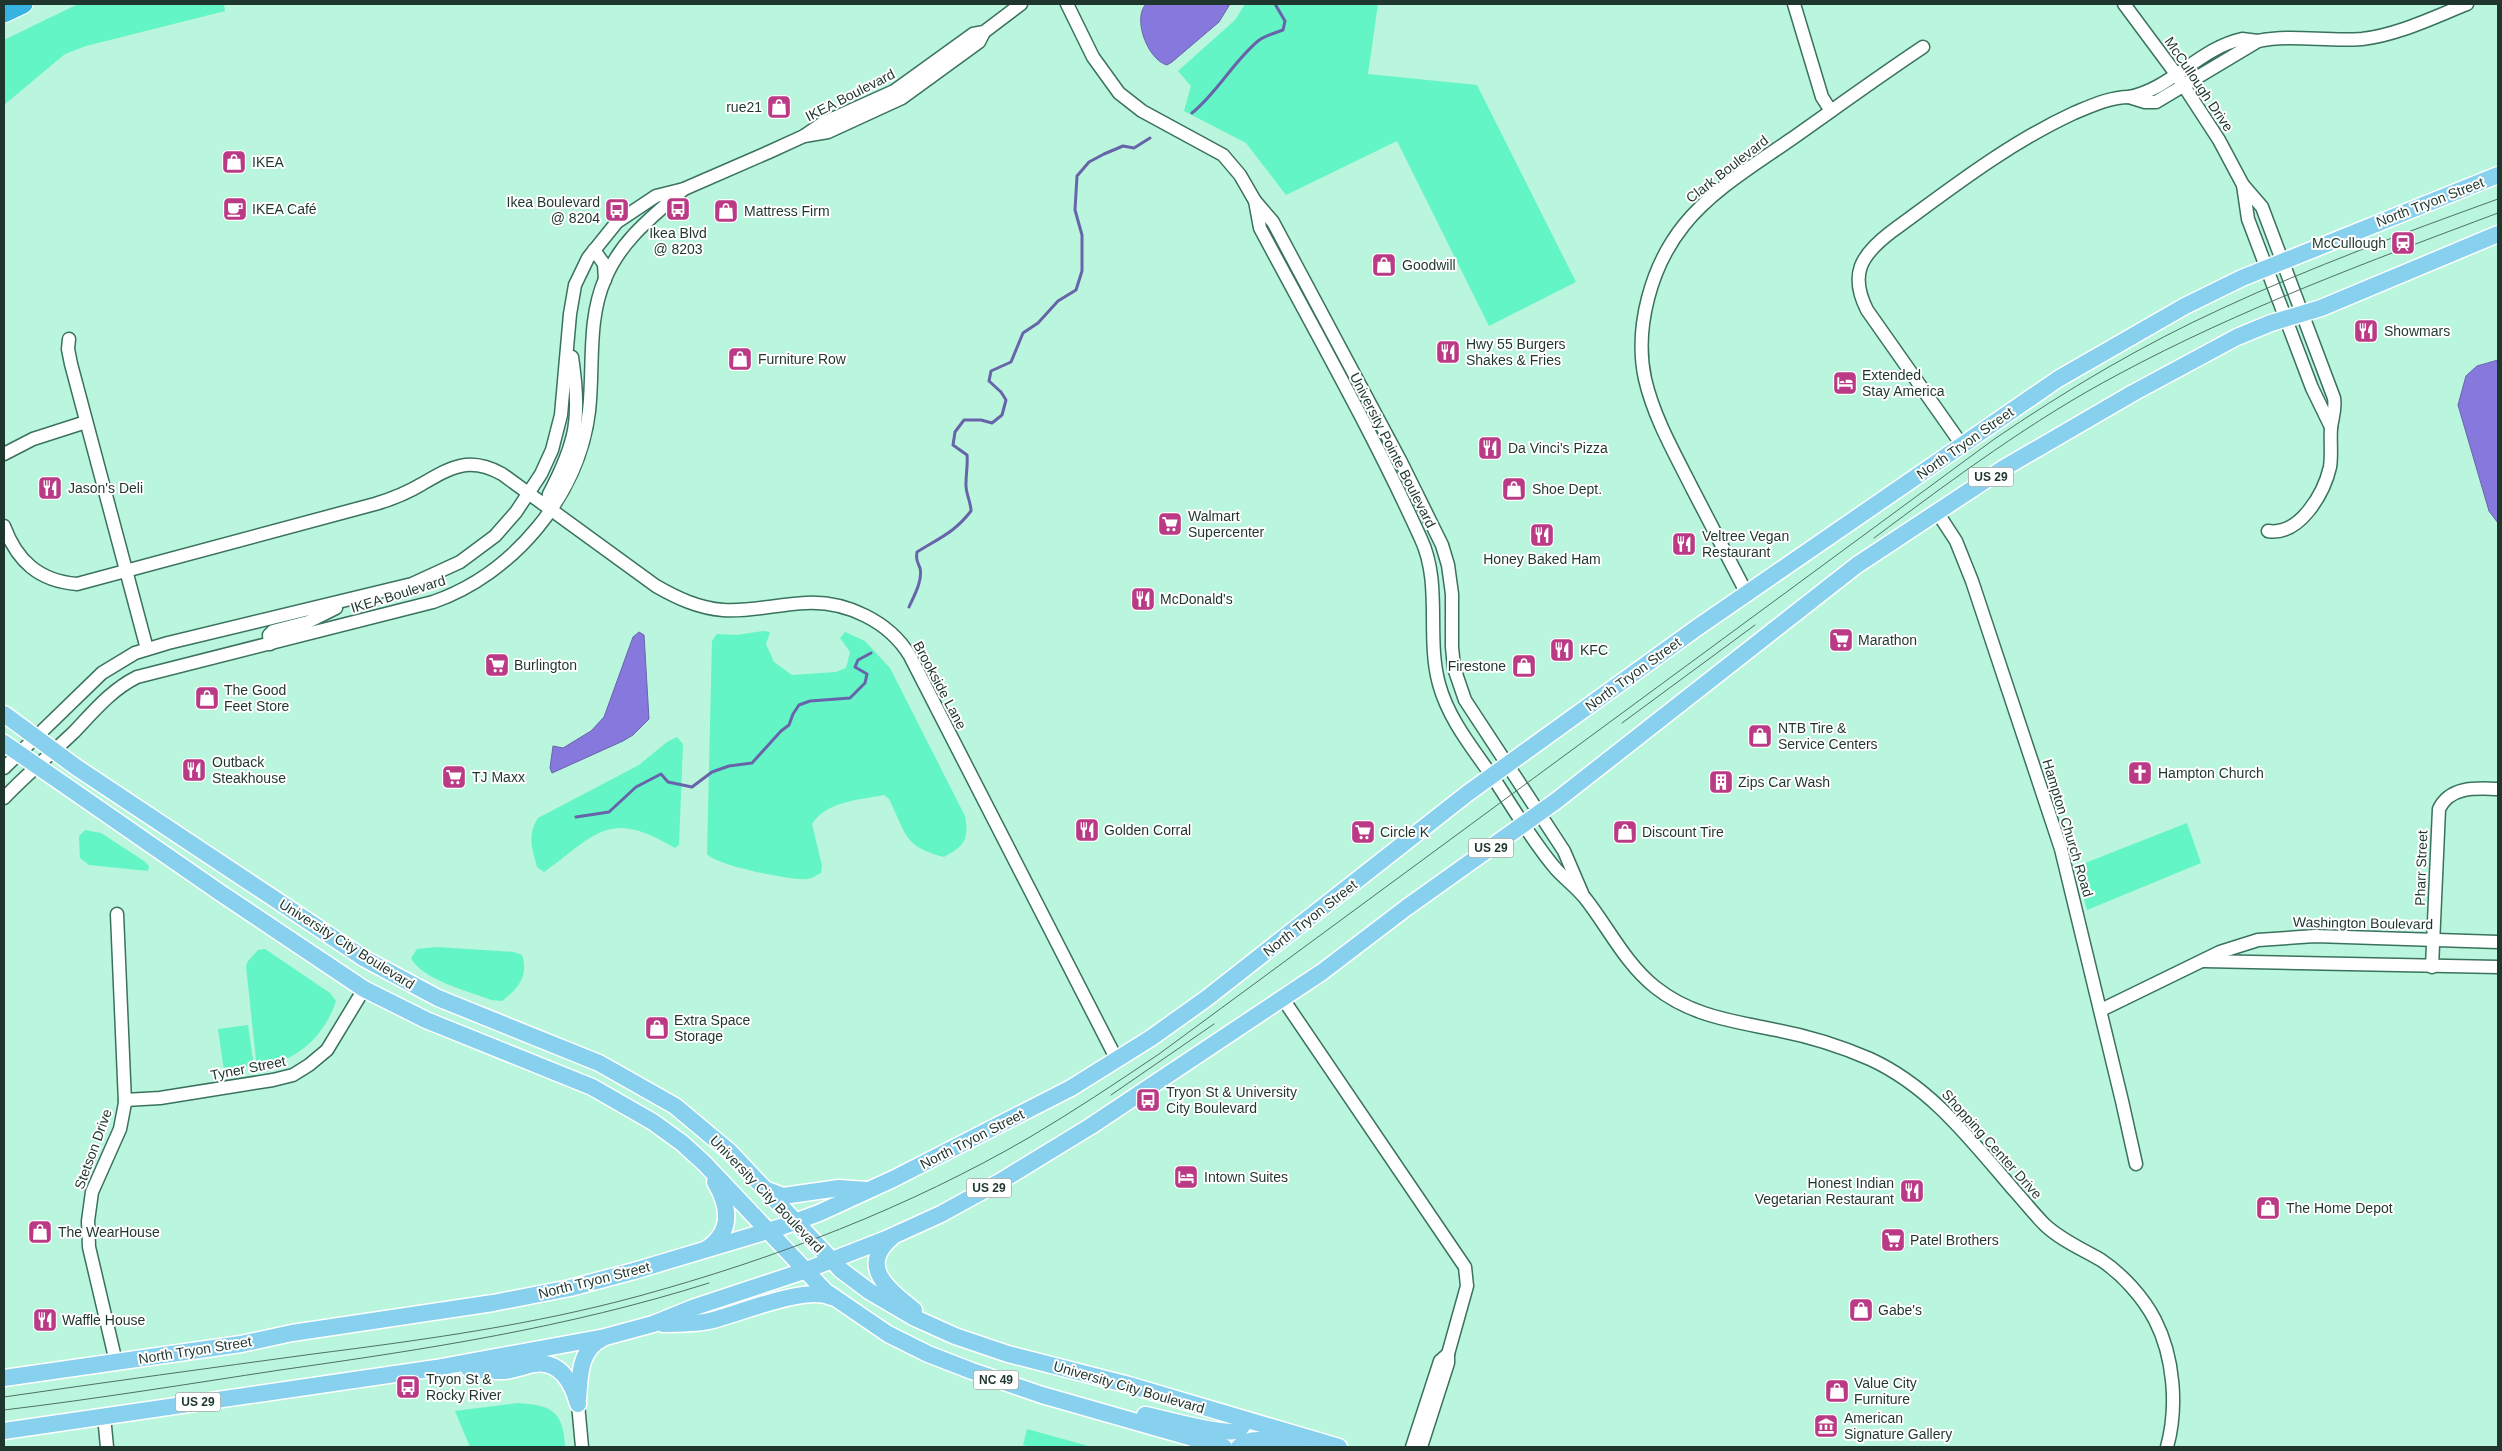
<svg xmlns="http://www.w3.org/2000/svg" width="2502" height="1451" viewBox="0 0 2502 1451" font-family="Helvetica,sans-serif">
  <style>
    .green { fill: #63f5c6 }
    .water { fill: #8778de; stroke: #6864a9 }
    .lines { fill: none; stroke-linecap: round; stroke-linejoin: round }
    .stream { stroke: #6864a9; stroke-width: 3 }
    .minor-casing { stroke: #3a725e; stroke-width: 15 }
    .major-casing { stroke: #fff; stroke-width: 19 }
    .highway-casing { stroke: #fff; stroke-width: 21 }
    .minor { stroke: #fff; stroke-width: 12 }
    .major { stroke: #87d1ee; stroke-width: 16 }
    .highway { stroke: #37b3e2; stroke-width: 19 }
    .tram { stroke: #4f7264; stroke-width: 1 }
    .labels { text-anchor: middle; stroke-width: 4; stroke-linejoin: round; paint-order: stroke }
    .shield { fill: #fff; stroke: #62726c; stroke-width: 1 }
    .shield-label { font-size: 12px; font-weight: bold; fill: #1e362d }
    .street-label { font-size: 14px; fill: #1e362d; stroke: #fff }
    .poi-label { font-size: 14px; fill: #1e362d; stroke: #fff; text-anchor: start }
  </style>
  <rect width="100%" height="100%" fill="#baf5dd"/>
  <g class="green">
    <polygon points="78,4 224,4 225,11 86,46 65,54 4,105 4,40"/>
    <polygon points="1245,4 1378,4 1368,74 1477,85 1576,282 1489,326 1397,141 1286,195 1246,143 1184,111 1191,86 1178,71 1235,20"/>
    <path d="M763,631L770,632L766,644L774,662L792,675L836,672L846,668L850,652L840,638L845,632L865,641L890,668L965,816C969,840 965,845 944,857C903,846 907,835 889,799L884,795C859,800 827,801 812,824L822,866L821,873C817,875 811,879 807,879C792,881 715,865 707,854L712,641L717,634L737,635Z"/>
    <path d="M677,737L683,744L679,845L675,848C608,808 597,834 544,872L537,867C532,849 527,835 538,818L639,765L667,742Z"/>
    <polygon points="2187,823 2201,863 2087,910 2075,867"/>
    <polygon points="85,830 101,833 144,861 149,866 148,871 89,865 80,858 79,836"/>
    <path d="M437,947L514,952L522,955C529,976 518,989 502,1001L491,1000C469,991 422,980 411,958L417,949Z"/>
    <path d="M265,949L330,993L336,1001C325,1035 299,1059 265,1066L256,1060L246,966L248,961L258,950Z"/>
    <polygon points="248,1025 254,1066 224,1071 218,1029"/>
    <path d="M517,1403C551,1405 563,1410 565,1447H470L455,1411Z"/>
    <polygon points="1027,1429 1092,1447 1032,1447 1023,1445"/>
  </g>
  <g class="water">
    <path d="M1146,4H1230L1219,22L1172,62L1167,65C1148,60 1132,19 1146,4Z"/>
    <polygon points="2498,360 2498,523 2489,511 2458,405 2466,376 2477,366"/>
    <polygon points="639,632 644,635 649,719 633,735 623,741 552,773 550,768 553,746 563,748 591,731 604,717 633,637"/>
  </g>
  <g class="lines">
    <g class="stream">
      <path d="M1192,113C1217,93 1233,62 1258,41C1264,36 1275,33 1283,30L1285,21L1275,4"/>
      <path d="M909,607C914,596 923,580 920,568C917,561 916,559 917,552C939,538 954,533 971,511C971,502 965,492 966,483C966,473 968,465 967,455L953,445L955,432L964,420H981L992,423L1002,415L1006,400L1001,392L989,381L991,371L1011,362L1023,333L1038,323L1058,301L1076,290L1082,271V235L1075,210L1077,176L1089,162L1104,154L1123,146L1134,148L1150,138"/>
      <polyline points="576,817 609,812 636,787 661,774 668,782 692,787 712,772 729,766 752,763 781,731 789,725 793,714 799,705 810,701 850,698 865,683 867,674 855,667 858,660 871,653"/>
    </g>
    <defs>
      <g id="minor">
        <polyline points="1067,4 1093,57 1119,93 1142,111 1223,155 1240,175 1255,201 1273,222 1400,460 1442,545 1448,565 1452,594 1452,647 1454,668 1465,700 1564,851 1582,893"/>
        <polyline points="1794,4 1822,97 1831,111"/>
        <path d="M2124,4L2176,74L2219,140L2243,185L2262,207L2334,398C2336,410 2332,418 2331,428C2330,442 2332,454 2330,467C2324,493 2300,536 2268,531"/>
        <path d="M2242,39L2258,41L2156,102H2145L2129,97C2171,89 2200,48 2242,39Z"/>
        <path d="M2258,41C2292,34 2327,42 2362,39C2398,35 2434,17 2467,4"/>
        <polyline points="804,136 828,132 902,98 979,42 984,32"/>
        <polyline points="2243,185 2248,219 2312,388 2331,427"/>
        <path d="M1255,201L1260,228C1315,331 1373,433 1421,539C1442,584 1426,637 1439,684C1449,721 1475,751 1496,782C1515,811 1533,842 1556,869C1565,879 1576,887 1585,898C1608,927 1625,963 1655,987C1691,1016 1733,1021 1776,1030C1808,1036 1840,1046 1870,1059C1931,1087 1970,1139 2013,1189C2024,1201 2034,1214 2045,1225C2061,1240 2082,1249 2101,1260C2122,1274 2143,1297 2155,1320C2174,1357 2178,1407 2167,1447"/>
        <polyline points="594,250 604,264 605,280"/>
        <polyline points="69,339 68,349 71,364 147,649"/>
        <path d="M1962,445L1867,310C1849,274 1861,255 1891,232C1950,189 2007,144 2074,113C2091,106 2110,97 2129,97"/>
        <polyline points="4,454 33,439 86,422"/>
        <path d="M551,509L548,502L549,494C577,441 581,417 572,357"/>
        <polyline points="1937,512 1956,541 1972,581 2061,849 2122,1101 2136,1164"/>
        <path d="M4,526C17,561 39,581 77,584L375,504C392,499 407,493 422,484C451,467 469,456 502,474L656,586C677,598 698,608 723,610C751,612 778,604 806,603C846,601 889,621 910,656L1117,1060"/>
        <path d="M1747,594C1729,559 1711,524 1693,490C1675,454 1654,418 1645,379C1634,328 1651,266 1684,225C1711,191 1754,165 1790,140C1834,109 1878,77 1923,47"/>
        <polyline points="270,644 269,635 273,631 308,622 336,608"/>
        <polyline points="4,768 102,673 135,653 168,643 412,584 460,562 495,536 516,512 541,474 552,450 561,415 570,314 575,285 588,258 617,222 656,196 684,189 769,152 804,136 823,123 894,91 973,34 984,32 1021,4"/>
        <path d="M4,798C26,775 51,754 74,732C94,711 111,690 137,677L433,602C513,574 579,496 589,411C594,368 587,320 605,279C621,240 653,216 684,189"/>
        <polyline points="2204,961 2498,967"/>
        <path d="M2432,967L2439,809C2450,786 2476,788 2498,789"/>
        <polyline points="1283,999 1465,1267 1467,1286 1448,1354"/>
        <polyline points="2101,1010 2220,952 2258,940 2315,936 2498,942"/>
        <polyline points="125,1100 160,1098 273,1080 293,1075 309,1065 327,1050 364,989"/>
        <polyline points="116,1362 89,1247 88,1221 92,1192 120,1129 125,1103 117,914"/>
        <polyline points="578,1404 582,1447"/>
        <polyline points="104,1416 107,1447"/>
        <polyline points="1412,1447 1440,1361 1448,1354 1448,1363 1421,1447"/>
      </g>
      <g id="major">
        <polyline points="4,714 76,767 365,959 438,998 599,1063 675,1106 730,1152 841,1270 869,1291 915,1318 955,1336 1008,1354 1129,1385 1339,1447"/>
        <polyline points="4,743 222,894 364,989 426,1020 592,1087 653,1122 682,1143 704,1163 825,1291 888,1334 928,1354 972,1371 1042,1395 1224,1447"/>
        <polyline points="767,1190 783,1196 839,1188 867,1190"/>
        <path d="M891,1238C858,1267 889,1290 914,1310"/>
        <path d="M708,1248C733,1230 729,1206 715,1182"/>
        <path d="M663,1324C678,1324 694,1324 709,1321C739,1314 805,1285 831,1297"/>
        <path d="M469,1369C480,1370 492,1371 504,1371C514,1370 524,1366 534,1364C560,1360 572,1382 578,1404"/>
        <polyline points="4,1378 241,1344 292,1333 493,1303 570,1288 634,1271 781,1227 819,1213 893,1179 1071,1088 1151,1038 1207,998 1468,793 1698,627 2058,379 2185,306 2242,278 2498,175"/>
        <path d="M578,1399C580,1375 579,1350 603,1338"/>
        <path d="M1145,1415C1162,1418 1226,1437 1239,1430C1241,1428 1244,1423 1246,1420"/>
        <polyline points="4,1431 436,1368 605,1337 653,1324 695,1307 804,1271 886,1239 941,1214 1001,1181 1091,1126 1322,972 1406,908 1556,801 1857,565 2004,468 2133,393 2237,337 2271,323 2321,308 2498,234"/>
        <path d="M1239,1447C1252,1433 1280,1444 1298,1447"/>
      </g>
      <polyline id="highway" points="4,13 23,4"/>
    </defs>
    <use href="#minor" class="minor-casing"/>
    <use href="#major" class="major-casing"/>
    <use href="#highway" class="highway-casing"/>
    <use href="#minor" class="minor"/>
    <use href="#major" class="major"/>
    <use href="#highway" class="highway"/>
    <g class="tram">
      <path d="M1874,538C1953,479 2032,420 2119,374C2240,309 2370,261 2498,213"/>
      <polyline points="1622,723 1755,625"/>
      <polyline points="1111,1095 1214,1024"/>
      <path d="M4,1397C107,1382 210,1368 313,1354C423,1340 533,1325 639,1296C774,1259 908,1208 1030,1137C1074,1111 1116,1083 1159,1054L1993,440C2066,390 2142,345 2223,308C2311,267 2407,232 2498,199"/>
      <path d="M4,1410C96,1399 188,1384 280,1370C428,1349 566,1328 709,1283"/>
    </g>
  </g>
  <defs>
    <symbol id="shop-square" viewBox="-11 -11 22 22"><rect x="-9" y="-9" width="18" height="18" rx="4" fill="#ba3a86" stroke="#fff"/><path d="M-5-2.5h2.3a2.7 3.5 0 0 1 5.4 0H5L5.5 6h-11ZM-1.5-2.5h3a1.5 2.3 0 0 0-3 0Z" fill="#fff"/></symbol>
    <symbol id="cafe-square" viewBox="-11 -11 22 22"><rect x="-9" y="-9" width="18" height="18" rx="4" fill="#ba3a86" stroke="#fff"/><path d="M-5.5-4.5H6V0H3Q3 3.5 0 3.5H-2.5Q-5.5 3.5-5.5 0ZM3-3.2v2h1.7v-2ZM-6 4.5H4V6H-6Z" fill="#fff"/></symbol>
    <symbol id="bus-square" viewBox="-11 -11 22 22"><rect x="-9" y="-9" width="18" height="18" rx="4" fill="#ba3a86" stroke="#fff"/><path d="M-5-6H5V4H4V6H2V4H-2V6H-4V4H-5ZM-3.5-4V0h7V-4ZM-3.5 1.2v1.5H-2V1.2ZM2 1.2v1.5H3.5V1.2Z" fill="#fff"/></symbol>
    <symbol id="station-square" viewBox="-11 -11 22 22"><rect x="-9" y="-9" width="18" height="18" rx="4" fill="#ba3a86" stroke="#fff"/><path d="M-3-6H3Q5-6 5-4V2Q5 4 3 4L4.5 6H3L1.5 4h-3L-3 6H-4.5L-3 4Q-5 4-5 2V-4Q-5-6-3-6ZM-3.5-4v3h7v-3ZM-3.5 1v1.5H-2V1ZM2 1v1.5H3.5V1Z" fill="#fff"/></symbol>
    <symbol id="restaurant-square" viewBox="-11 -11 22 22"><rect x="-9" y="-9" width="18" height="18" rx="4" fill="#ba3a86" stroke="#fff"/><path d="M-5-6h1v4h1v-4h1v4h1v-4h1v5L-1.5 .5V6h-2V.5L-5-1ZM5-6V6H3V1.5H1.5Q1.5-4 5-6Z" fill="#fff"/></symbol>
    <symbol id="hotel-square" viewBox="-11 -11 22 22"><rect x="-9" y="-9" width="18" height="18" rx="4" fill="#ba3a86" stroke="#fff"/><path d="M-6-4.5h1.5V1H6V5H4.5V3h-9V5H-6ZM-4 0a1.8 1.8 0 1 1 3.6 0ZM.5 0V-2.5h3Q6-2.5 6 0Z" fill="#fff"/></symbol>
    <symbol id="supermarket-square" viewBox="-11 -11 22 22"><rect x="-9" y="-9" width="18" height="18" rx="4" fill="#ba3a86" stroke="#fff"/><path d="M-6-5.5h2.5l.6 2H6L4.5 2H-2.5L-4.4-4H-6ZM-1.5 3.2a1.3 1.3 0 1 0 .1 0ZM3 3.2a1.3 1.3 0 1 0 .1 0Z" fill="#fff"/></symbol>
    <symbol id="church-square" viewBox="-11 -11 22 22"><rect x="-9" y="-9" width="18" height="18" rx="4" fill="#ba3a86" stroke="#fff"/><path d="M-1.2-6h2.4v3.5h3.3v2.4h-3.3V6h-2.4V-.1h-3.3v-2.4h3.3Z" fill="#fff"/></symbol>
    <symbol id="building-square" viewBox="-11 -11 22 22"><rect x="-9" y="-9" width="18" height="18" rx="4" fill="#ba3a86" stroke="#fff"/><path d="M-4-6H4V6H1V3H-1V6H-4ZM-2.5-4.3h1.7v1.8h-1.7ZM.8-4.3h1.7v1.8H.8ZM-2.5-1h1.7V.8h-1.7ZM.8-1h1.7V.8H.8Z" fill="#fff"/></symbol>
    <symbol id="museum-square" viewBox="-11 -11 22 22"><rect x="-9" y="-9" width="18" height="18" rx="4" fill="#ba3a86" stroke="#fff"/><path d="M0-6L6-3V-2H-6V-3ZM-5-1h2V3h-2ZM-1-1h2V3h-2ZM3-1h2V3H3ZM-6 4H6V6H-6Z" fill="#fff"/></symbol>
  </defs>
  <g fill-rule="evenodd">
    <use href="#shop-square" x="765" y="93" width="28" height="28"/>
    <use href="#shop-square" x="220" y="148" width="28" height="28"/>
    <use href="#cafe-square" x="221" y="195" width="28" height="28"/>
    <use href="#bus-square" x="664" y="195" width="28" height="28"/>
    <use href="#bus-square" x="603" y="196" width="28" height="28"/>
    <use href="#shop-square" x="712" y="197" width="28" height="28"/>
    <use href="#station-square" x="2389" y="229" width="28" height="28"/>
    <use href="#shop-square" x="1370" y="251" width="28" height="28"/>
    <use href="#restaurant-square" x="2352" y="317" width="28" height="28"/>
    <use href="#restaurant-square" x="1434" y="338" width="28" height="28"/>
    <use href="#shop-square" x="726" y="345" width="28" height="28"/>
    <use href="#hotel-square" x="1831" y="369" width="28" height="28"/>
    <use href="#restaurant-square" x="1476" y="434" width="28" height="28"/>
    <use href="#restaurant-square" x="36" y="474" width="28" height="28"/>
    <use href="#shop-square" x="1500" y="475" width="28" height="28"/>
    <use href="#supermarket-square" x="1156" y="510" width="28" height="28"/>
    <use href="#restaurant-square" x="1528" y="521" width="28" height="28"/>
    <use href="#restaurant-square" x="1670" y="530" width="28" height="28"/>
    <use href="#restaurant-square" x="1129" y="585" width="28" height="28"/>
    <use href="#supermarket-square" x="1827" y="626" width="28" height="28"/>
    <use href="#restaurant-square" x="1548" y="636" width="28" height="28"/>
    <use href="#supermarket-square" x="483" y="651" width="28" height="28"/>
    <use href="#shop-square" x="1510" y="652" width="28" height="28"/>
    <use href="#shop-square" x="193" y="684" width="28" height="28"/>
    <use href="#shop-square" x="1746" y="722" width="28" height="28"/>
    <use href="#restaurant-square" x="180" y="756" width="28" height="28"/>
    <use href="#church-square" x="2126" y="759" width="28" height="28"/>
    <use href="#supermarket-square" x="440" y="763" width="28" height="28"/>
    <use href="#building-square" x="1707" y="768" width="28" height="28"/>
    <use href="#restaurant-square" x="1073" y="816" width="28" height="28"/>
    <use href="#supermarket-square" x="1349" y="818" width="28" height="28"/>
    <use href="#shop-square" x="1611" y="818" width="28" height="28"/>
    <use href="#shop-square" x="643" y="1014" width="28" height="28"/>
    <use href="#bus-square" x="1134" y="1086" width="28" height="28"/>
    <use href="#hotel-square" x="1172" y="1163" width="28" height="28"/>
    <use href="#restaurant-square" x="1898" y="1177" width="28" height="28"/>
    <use href="#shop-square" x="2254" y="1194" width="28" height="28"/>
    <use href="#shop-square" x="26" y="1218" width="28" height="28"/>
    <use href="#supermarket-square" x="1879" y="1226" width="28" height="28"/>
    <use href="#shop-square" x="1847" y="1296" width="28" height="28"/>
    <use href="#restaurant-square" x="31" y="1306" width="28" height="28"/>
    <use href="#bus-square" x="394" y="1373" width="28" height="28"/>
    <use href="#shop-square" x="1823" y="1377" width="28" height="28"/>
    <use href="#museum-square" x="1812" y="1412" width="28" height="28"/>
  </g>
  <g class="labels">
    <g class="shield">
      <rect x="1968.5" y="467.5" width="45" height="19" rx="4"/>
      <rect x="1468.5" y="838.5" width="45" height="19" rx="4"/>
      <rect x="966.5" y="1178.5" width="45" height="19" rx="4"/>
      <rect x="973.5" y="1370.5" width="45" height="19" rx="4"/>
      <rect x="175.5" y="1392.5" width="45" height="19" rx="4"/>
    </g>
    <g class="shield-label">
      <text x="1991" y="481">US 29</text>
      <text x="1491" y="852">US 29</text>
      <text x="989" y="1192">US 29</text>
      <text x="996" y="1384">NC 49</text>
      <text x="198" y="1406">US 29</text>
    </g>
    <g class="street-label">
      <text transform="translate(2199 84) rotate(56)" y="5">McCullough Drive</text>
      <text transform="translate(850 95) rotate(-27)" y="5">IKEA Boulevard</text>
      <text transform="translate(1727 169) rotate(-38)" y="5">Clark Boulevard</text>
      <text transform="translate(2430 202) rotate(-21)" y="5">North Tryon Street</text>
      <text transform="translate(1965 443) rotate(-35)" y="5">North Tryon Street</text>
      <text transform="translate(1393 450) rotate(63)" y="5">University Pointe Boulevard</text>
      <text transform="translate(398 594) rotate(-17)" y="5">IKEA Boulevard</text>
      <text transform="translate(1633 674) rotate(-36)" y="5">North Tryon Street</text>
      <text transform="translate(940 685) rotate(62)" y="5">Brookside Lane</text>
      <text transform="translate(2068 828) rotate(73)" y="5">Hampton Church Road</text>
      <text transform="translate(2421 868) rotate(-88)" y="5">Pharr Street</text>
      <text transform="translate(1310 918) rotate(-38)" y="5">North Tryon Street</text>
      <text transform="translate(2363 923) rotate(1)" y="5">Washington Boulevard</text>
      <text transform="translate(347 944) rotate(32)" y="5">University City Boulevard</text>
      <text transform="translate(248 1068) rotate(-11)" y="5">Tyner Street</text>
      <text transform="translate(972 1139) rotate(-27)" y="5">North Tryon Street</text>
      <text transform="translate(1992 1144) rotate(48)" y="5">Shopping Center Drive</text>
      <text transform="translate(93 1149) rotate(-70)" y="5">Stetson Drive</text>
      <text transform="translate(767 1194) rotate(46)" y="5">University City Boulevard</text>
      <text transform="translate(594 1280) rotate(-14)" y="5">North Tryon Street</text>
      <text transform="translate(195 1350) rotate(-9)" y="5">North Tryon Street</text>
      <text transform="translate(1129 1387) rotate(16)" y="5">University City Boulevard</text>
    </g>
    <g class="poi-label">
      <text x="762" y="112" text-anchor="end">rue21</text>
      <text x="252" y="167">IKEA</text>
      <text x="600" y="207" text-anchor="end">Ikea Boulevard<tspan x="600" dy="16">@ 8204</tspan></text>
      <text x="252" y="214">IKEA Café</text>
      <text x="744" y="216">Mattress Firm</text>
      <text x="678" y="238" text-anchor="middle">Ikea Blvd<tspan x="678" dy="16">@ 8203</tspan></text>
      <text x="2386" y="248" text-anchor="end">McCullough</text>
      <text x="1402" y="270">Goodwill</text>
      <text x="2384" y="336">Showmars</text>
      <text x="1466" y="349">Hwy 55 Burgers<tspan x="1466" dy="16">Shakes &amp; Fries</tspan></text>
      <text x="758" y="364">Furniture Row</text>
      <text x="1862" y="380">Extended<tspan x="1862" dy="16">Stay America</tspan></text>
      <text x="1508" y="453">Da Vinci's Pizza</text>
      <text x="68" y="493">Jason's Deli</text>
      <text x="1532" y="494">Shoe Dept.</text>
      <text x="1188" y="521">Walmart<tspan x="1188" dy="16">Supercenter</tspan></text>
      <text x="1702" y="541">Veltree Vegan<tspan x="1702" dy="16">Restaurant</tspan></text>
      <text x="1542" y="564" text-anchor="middle">Honey Baked Ham</text>
      <text x="1160" y="604">McDonald's</text>
      <text x="1858" y="645">Marathon</text>
      <text x="1580" y="655">KFC</text>
      <text x="514" y="670">Burlington</text>
      <text x="1506" y="671" text-anchor="end">Firestone</text>
      <text x="224" y="695">The Good<tspan x="224" dy="16">Feet Store</tspan></text>
      <text x="1778" y="733">NTB Tire &amp;<tspan x="1778" dy="16">Service Centers</tspan></text>
      <text x="212" y="767">Outback<tspan x="212" dy="16">Steakhouse</tspan></text>
      <text x="2158" y="778">Hampton Church</text>
      <text x="472" y="782">TJ Maxx</text>
      <text x="1738" y="787">Zips Car Wash</text>
      <text x="1104" y="835">Golden Corral</text>
      <text x="1380" y="837">Circle K</text>
      <text x="1642" y="837">Discount Tire</text>
      <text x="674" y="1025">Extra Space<tspan x="674" dy="16">Storage</tspan></text>
      <text x="1166" y="1097">Tryon St &amp; University<tspan x="1166" dy="16">City Boulevard</tspan></text>
      <text x="1204" y="1182">Intown Suites</text>
      <text x="1894" y="1188" text-anchor="end">Honest Indian<tspan x="1894" dy="16">Vegetarian Restaurant</tspan></text>
      <text x="2286" y="1213">The Home Depot</text>
      <text x="58" y="1237">The WearHouse</text>
      <text x="1910" y="1245">Patel Brothers</text>
      <text x="1878" y="1315">Gabe's</text>
      <text x="62" y="1325">Waffle House</text>
      <text x="426" y="1384">Tryon St &amp;<tspan x="426" dy="16">Rocky River</tspan></text>
      <text x="1854" y="1388">Value City<tspan x="1854" dy="16">Furniture</tspan></text>
      <text x="1844" y="1423">American<tspan x="1844" dy="16">Signature Gallery</tspan></text>
    </g>
  </g>
  <rect width="2502" height="1451" fill="none" stroke="#1e362d" stroke-width="10"/>
</svg>
